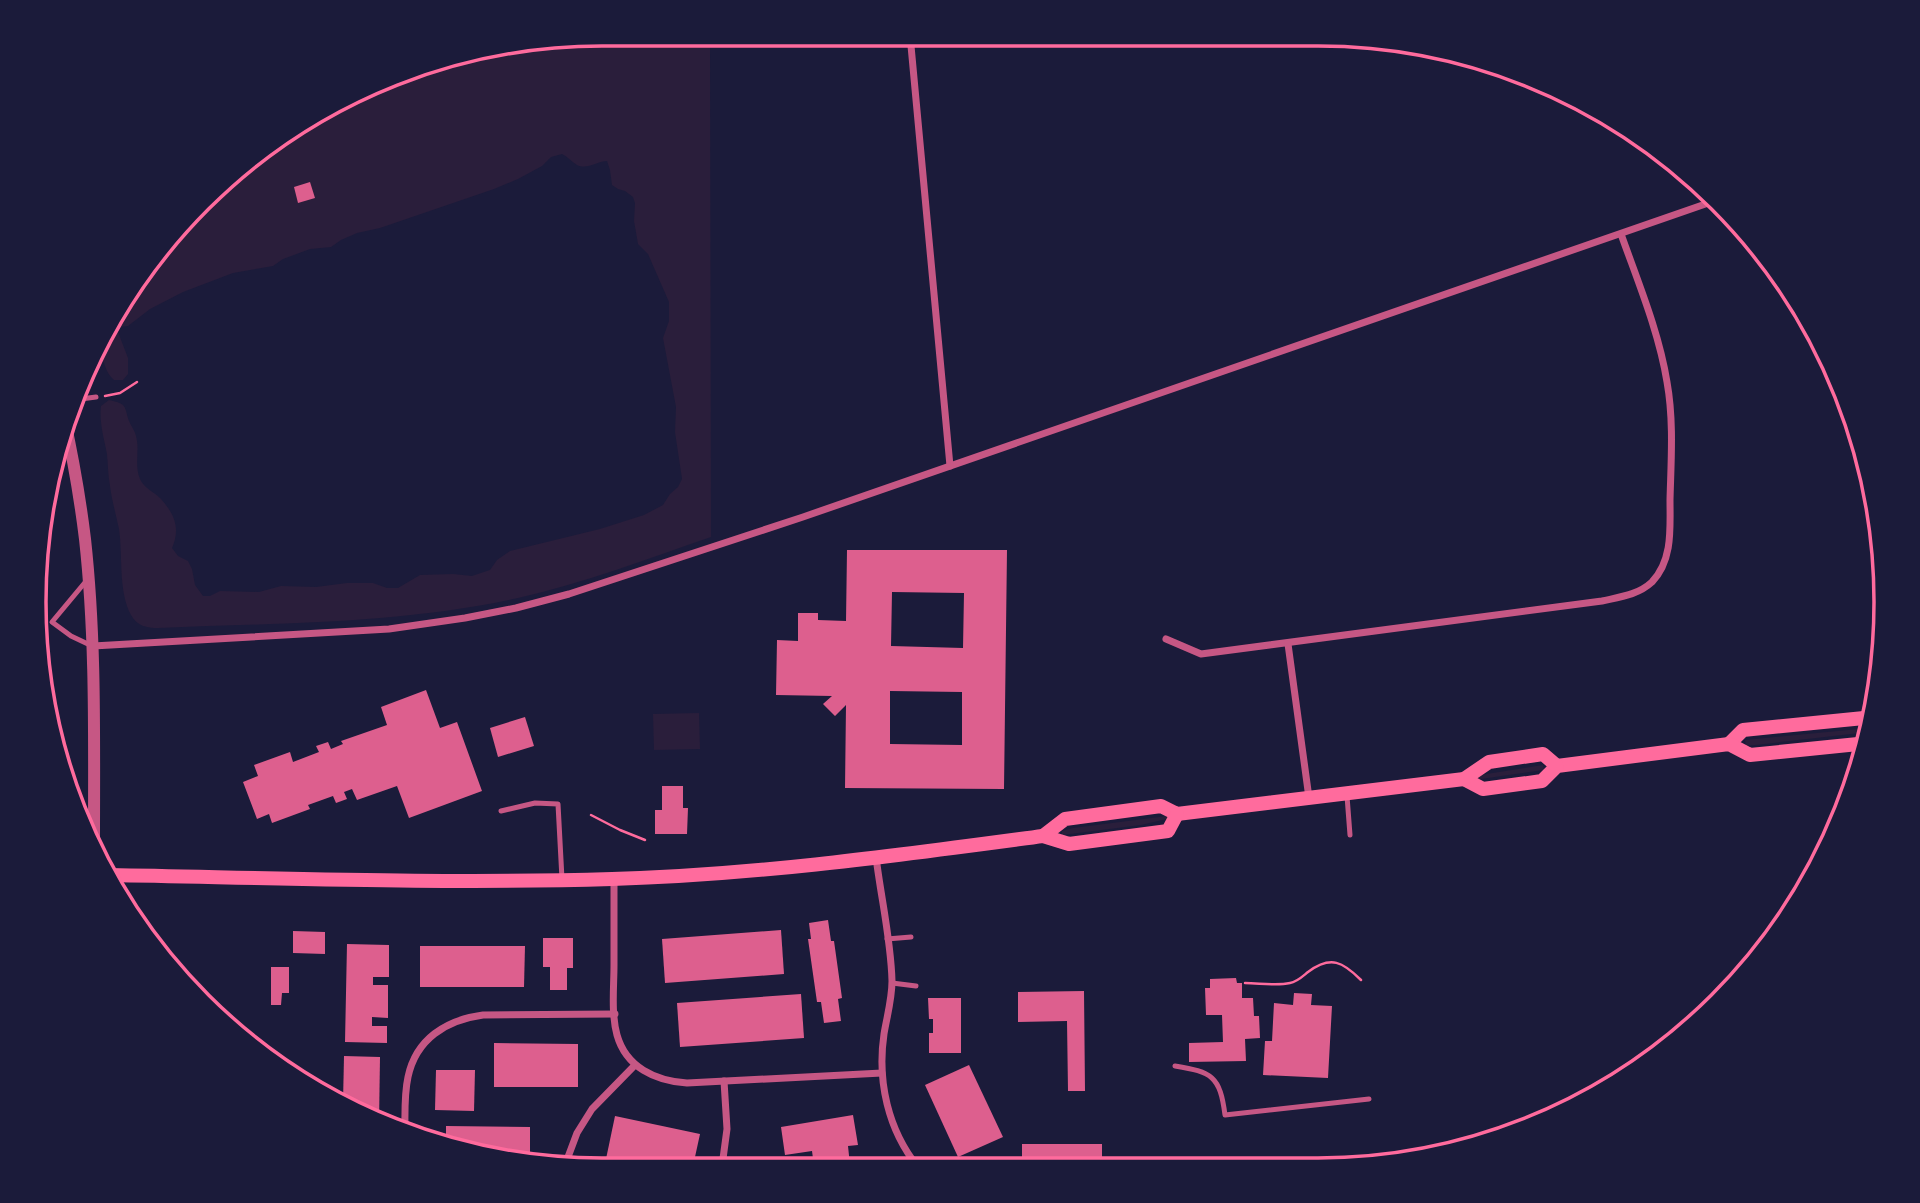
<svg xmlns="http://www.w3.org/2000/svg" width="1920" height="1203" viewBox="0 0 1920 1203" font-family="'Public Sans',sans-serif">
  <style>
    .green { fill: #2a1e3b }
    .building { fill: #dd5f8e; fill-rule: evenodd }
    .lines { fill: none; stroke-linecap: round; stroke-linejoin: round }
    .path { stroke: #ff6b9d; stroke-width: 2.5 }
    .service { stroke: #c65784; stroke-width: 5 }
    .minor { stroke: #c65784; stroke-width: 7 }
    .tertiary { stroke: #c65784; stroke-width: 12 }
    .secondary { stroke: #ff6b9d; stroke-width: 14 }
    .rim { fill: none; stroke: #ff6b9d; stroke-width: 3.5 }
  </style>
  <rect width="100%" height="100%" fill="#1b1b3a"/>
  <g class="green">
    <path d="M602,33L710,34L711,537C647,559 584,583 518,598C401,624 278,623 158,628C147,628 137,626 131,615C118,591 123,556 119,529C116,515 112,501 110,486C108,476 108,465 107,454C104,438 99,422 101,406L109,400C127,404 124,405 129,421C131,426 135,431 136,436C140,450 134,465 140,479C144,488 154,492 160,498C174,513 181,528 172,548L178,556L188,561L192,569L195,585L203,596H210L220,591L259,592L281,586L316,587L347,583H373L387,588H398L420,575L453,574L472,576L490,570L497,560L510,551L600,529L644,515L663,505L670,494L678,487L682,479L675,432L676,407L663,338L669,321V302L648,254L638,244L634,221L635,203L633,197L625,191L618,189L612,185L610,170L607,161C598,161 587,170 577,165C572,162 568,157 562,154L551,157L542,166L518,179L494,189L380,228L357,233L341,240L331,247L310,249L283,259L273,266L233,273L183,292L150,309L128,326L120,327L118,332L128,358V374L123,380H114C104,371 106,363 99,353L151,255L285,129L419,63Z"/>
    <polygon points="699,713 700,749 654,750 653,714"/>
    <polygon points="1869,728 1869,732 1746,746 1745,740"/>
    <polygon points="1543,765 1544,770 1474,780 1474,776"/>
    <polygon points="1167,816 1167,819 1141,825 1062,835 1062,831 1073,828"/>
  </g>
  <g class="building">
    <polygon points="310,182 315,198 298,203 294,187"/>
    <path d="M847,550H1007L1004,789L845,788L846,705L835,716L823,704L832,696L776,695L777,640L798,641V613H818V620L846,621ZM892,592L964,593L963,648L891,646ZM890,691L962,692V745L890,744Z"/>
    <polygon points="426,690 440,728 457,722 482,791 409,818 397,786 357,800 352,789 344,792 347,799 336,803 333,796 308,805 310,809 272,823 269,814 257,819 243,782 258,776 254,765 290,752 293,762 319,752 316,746 328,742 331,749 343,744 341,741 387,725 381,707"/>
    <polygon points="525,717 534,746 498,757 490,728"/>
    <polygon points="662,786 683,786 683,808 688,808 687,834 655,834 655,810 662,810"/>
    <polygon points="828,920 831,941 834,941 842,998 838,999 841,1021 824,1023 821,1002 817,1002 808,939 811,939 809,923"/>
    <polygon points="781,930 784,974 665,983 662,939"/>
    <polygon points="293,931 325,932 325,954 293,953"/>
    <polygon points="543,938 573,938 573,968 567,968 567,990 550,990 550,967 543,967"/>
    <polygon points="347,944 389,945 389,977 373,977 373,985 388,985 388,1018 372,1017 372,1026 387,1026 387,1043 345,1042"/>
    <polygon points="420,946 525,946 524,987 420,987"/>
    <polygon points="271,967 289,967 289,993 282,993 281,1005 271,1005"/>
    <polygon points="1236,978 1237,983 1242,983 1242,998 1253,998 1254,1016 1259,1016 1260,1038 1245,1039 1246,1061 1189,1062 1189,1043 1223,1042 1222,1015 1206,1015 1205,988 1210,988 1210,979"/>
    <polygon points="1084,991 1085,1091 1068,1091 1067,1021 1018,1022 1018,992"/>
    <polygon points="1294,993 1312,994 1311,1005 1332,1006 1328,1078 1263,1075 1265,1041 1272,1041 1274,1003 1293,1005"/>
    <polygon points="801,994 804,1038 680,1047 677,1003"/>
    <polygon points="928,998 961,998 961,1053 929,1053 929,1033 933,1033 933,1019 929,1019"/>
    <polygon points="494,1043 578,1044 578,1087 494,1087"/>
    <polygon points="344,1056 380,1057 379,1123 343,1103"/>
    <polygon points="273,1058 286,1058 286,1070 273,1062"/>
    <polygon points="969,1065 1003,1137 958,1157 925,1085"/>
    <polygon points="436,1070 475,1070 474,1111 435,1110"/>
    <polygon points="853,1115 858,1145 848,1146 850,1165 814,1166 812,1151 785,1155 781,1127"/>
    <polygon points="615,1116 700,1134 693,1166 635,1165 606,1159"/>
    <polygon points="446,1126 530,1127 530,1165 446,1143"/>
    <rect x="1022" y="1144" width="80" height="23"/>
  </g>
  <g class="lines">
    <g class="path">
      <polyline points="105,396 120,393 137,382"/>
      <polyline points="591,815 620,830 645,840"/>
      <path d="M1245,983C1259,983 1276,986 1290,983C1297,982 1303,976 1308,972C1331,955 1343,962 1361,980"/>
    </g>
    <g class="service">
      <polyline points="73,400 96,397"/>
      <polyline points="87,580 52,622 71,636 90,645"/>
      <polyline points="1347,796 1350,835"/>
      <polyline points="501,811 535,803 558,804 562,879"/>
      <polyline points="887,939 911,937"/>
      <polyline points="892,983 916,986"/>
      <path d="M1175,1066C1212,1072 1220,1076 1225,1115L1369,1099"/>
    </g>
    <g class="minor">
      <polyline points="910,35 950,466"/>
      <path d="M1166,639L1201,654L1602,601C1620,597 1638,595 1652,582C1673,560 1670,528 1670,500C1671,461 1674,421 1667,382C1659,332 1638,282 1621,234"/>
      <polyline points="1288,644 1309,798"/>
      <polyline points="93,646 389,629 465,618 516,608 569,594 803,517 1717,200"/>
      <path d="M876,857C881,898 891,940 892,981C892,999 887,1016 884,1034C877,1081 888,1130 918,1167"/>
      <path d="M614,879C614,908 614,936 614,965C614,987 611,1013 617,1035C626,1067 655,1081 687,1083L882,1073"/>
      <path d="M405,1132C405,1114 404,1095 408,1077C416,1039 446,1020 483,1015L615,1014"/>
      <polyline points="565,1165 577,1133 592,1109 635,1065"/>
      <polyline points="722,1166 727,1129 724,1081"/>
    </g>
    <path class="tertiary" d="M64,417C73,458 80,498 85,539C96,639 94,739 94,839"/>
    <g class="secondary">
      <polyline points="1729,744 1743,730 1864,718 1872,722"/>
      <polyline points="1464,779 1483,789 1542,781 1557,766 1729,744 1750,755 1868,743"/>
      <polyline points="1043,836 1065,819 1161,806 1177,814 1464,779 1489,762 1543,754 1557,766"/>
      <path d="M110,875C277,878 445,884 612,879C757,875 900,855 1043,836L1069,844L1168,831L1177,814"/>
    </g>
  </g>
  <path d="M0 0H1920V1203H0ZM602 46H1318A556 556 0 0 1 1874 602V602A556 556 0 0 1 1318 1158H602A556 556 0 0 1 46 602V602A556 556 0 0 1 602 46Z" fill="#1b1b3a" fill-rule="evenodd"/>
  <path class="rim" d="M602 46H1318A556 556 0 0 1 1874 602V602A556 556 0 0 1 1318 1158H602A556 556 0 0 1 46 602V602A556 556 0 0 1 602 46Z"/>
</svg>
